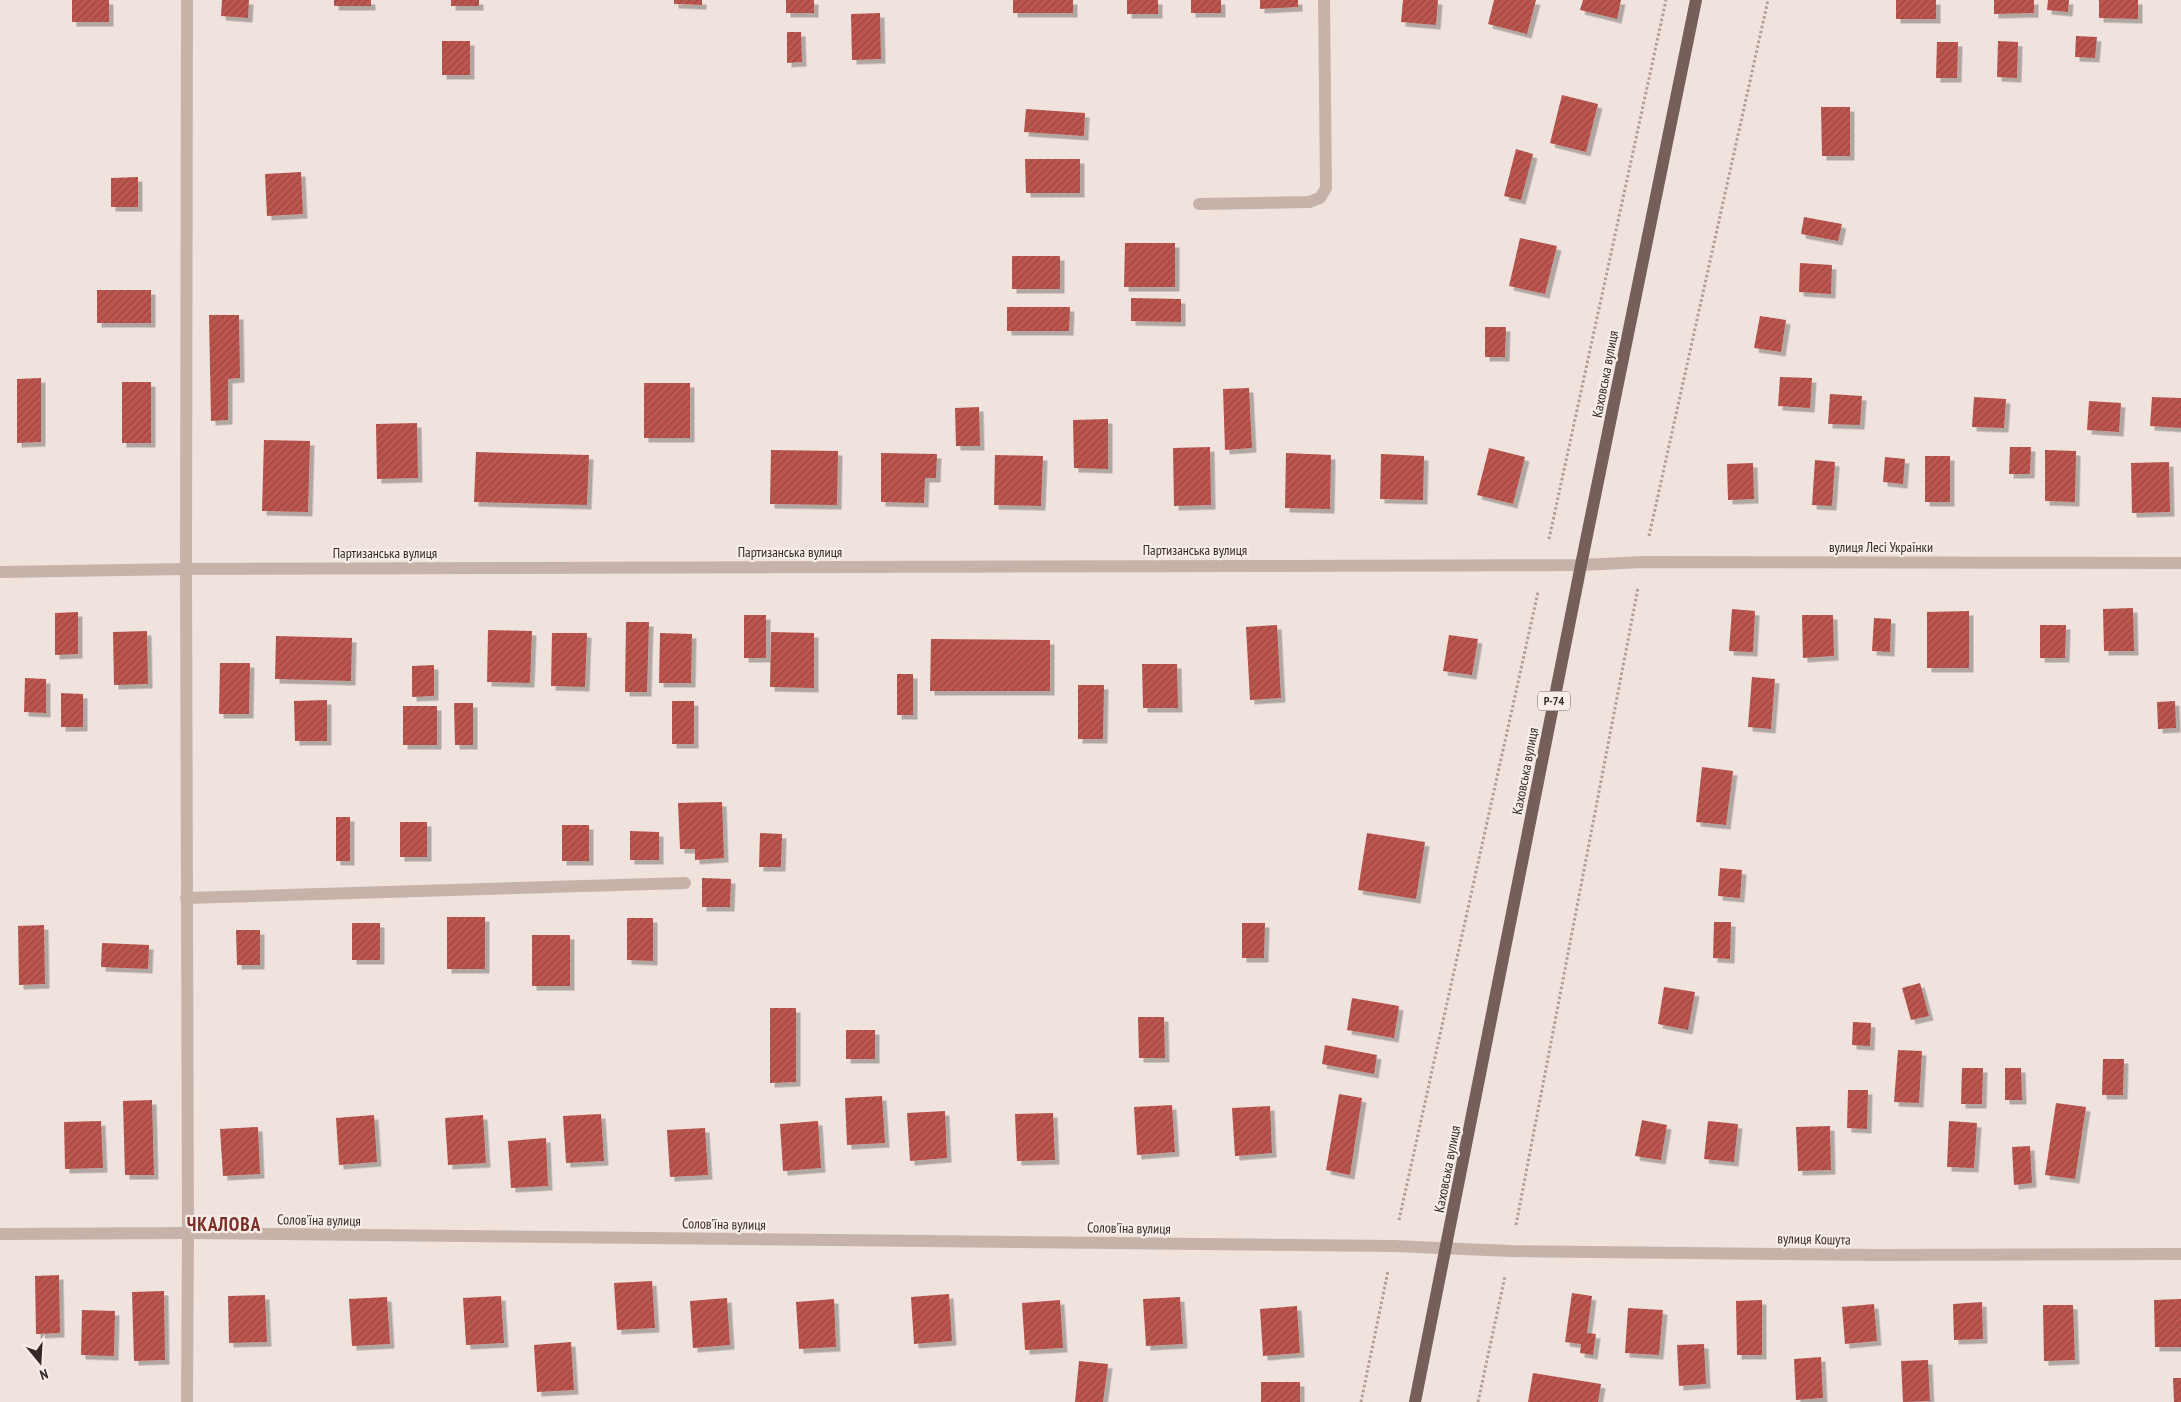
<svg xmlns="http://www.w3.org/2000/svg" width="2181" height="1402" viewBox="0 0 2181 1402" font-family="'PT Sans Narrow',sans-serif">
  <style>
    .building { fill: url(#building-hatch); filter: url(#shadow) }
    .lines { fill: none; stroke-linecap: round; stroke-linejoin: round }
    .path { stroke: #b39c94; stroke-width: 3; stroke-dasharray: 2.5 2.5; stroke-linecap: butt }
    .lane { stroke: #c7b2a9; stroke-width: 12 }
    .street { stroke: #c7b2a9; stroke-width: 12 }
    .primary { stroke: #765f5b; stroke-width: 12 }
    .labels { text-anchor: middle; stroke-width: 4.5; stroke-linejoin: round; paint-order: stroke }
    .shield { fill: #f8eee9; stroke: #706563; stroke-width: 1 }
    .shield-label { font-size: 12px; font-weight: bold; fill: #352a29 }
    .street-label { font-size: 14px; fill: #352a29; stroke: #f8eee9 }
    .district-label { font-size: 19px; font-weight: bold; letter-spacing: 1px; fill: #7d2e28; stroke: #f8eee9 }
  </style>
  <defs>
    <pattern id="building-hatch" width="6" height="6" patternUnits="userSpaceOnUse" patternTransform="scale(1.25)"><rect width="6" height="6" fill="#bc564f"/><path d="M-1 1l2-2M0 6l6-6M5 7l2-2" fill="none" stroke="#9a4742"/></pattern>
    <filter id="shadow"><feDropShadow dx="4.5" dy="4.5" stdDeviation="0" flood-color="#0004"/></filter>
  </defs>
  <rect width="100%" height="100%" fill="#f0e3dd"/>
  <g class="building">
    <rect x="72" y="0" width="37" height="22"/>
    <polygon points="222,0 249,0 248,18 221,16"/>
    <rect x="334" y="0" width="37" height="6"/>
    <rect x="451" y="0" width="28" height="6"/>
    <polygon points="674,0 702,0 702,5 674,4"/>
    <rect x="786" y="0" width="28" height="13"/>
    <rect x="1013" y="0" width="60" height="13"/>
    <rect x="1127" y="0" width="31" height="14"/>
    <rect x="1191" y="0" width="30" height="13"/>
    <polygon points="1260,0 1298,0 1298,7 1260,9"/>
    <polygon points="1403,0 1438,0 1436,25 1401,22"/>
    <polygon points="1494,0 1536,0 1527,34 1488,24"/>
    <polygon points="1583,0 1621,0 1617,19 1580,10"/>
    <rect x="1896" y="0" width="40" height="19"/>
    <polygon points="1994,0 2034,0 2034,13 1994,14"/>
    <polygon points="2048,0 2069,0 2068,12 2047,10"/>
    <polygon points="2099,0 2138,0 2138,19 2099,18"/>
    <polygon points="880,13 881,59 852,60 851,14"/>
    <polygon points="787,32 801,32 802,62 787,63"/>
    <polygon points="2076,36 2097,37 2095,58 2075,57"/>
    <rect x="442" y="41" width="28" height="34"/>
    <polygon points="1998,41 2018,42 2017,78 1997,77"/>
    <polygon points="1937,42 1958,42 1957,78 1936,78"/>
    <polygon points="1562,95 1598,104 1586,152 1550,143"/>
    <polygon points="1821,107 1850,107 1850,156 1822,156"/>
    <polygon points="1026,109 1085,113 1084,136 1024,132"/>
    <polygon points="1516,149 1533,154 1521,200 1504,196"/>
    <polygon points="1025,159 1080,159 1080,193 1026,193"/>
    <polygon points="301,172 303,214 267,216 265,174"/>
    <polygon points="138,177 138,207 111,207 111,178"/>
    <polygon points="1804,217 1842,224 1838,241 1801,234"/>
    <polygon points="1520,238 1557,246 1545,294 1509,286"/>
    <polygon points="1125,243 1175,243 1175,287 1124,287"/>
    <rect x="1012" y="256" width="48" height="33"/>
    <polygon points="1800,263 1832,265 1831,294 1799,292"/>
    <rect x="97" y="290" width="54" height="33"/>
    <polygon points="1131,298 1181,299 1181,322 1131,321"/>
    <polygon points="1007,307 1070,307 1069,331 1007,331"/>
    <polygon points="209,315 239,315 240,378 228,379 228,420 211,421"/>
    <polygon points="1760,316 1786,320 1781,352 1754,348"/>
    <polygon points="1485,327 1506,327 1505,357 1485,357"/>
    <polygon points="1780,377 1812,378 1810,408 1778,406"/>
    <polygon points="41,378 41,442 17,443 17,379"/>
    <rect x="122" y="382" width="29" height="61"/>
    <rect x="644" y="383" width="46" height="55"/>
    <polygon points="1249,388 1252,448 1225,450 1223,389"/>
    <polygon points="1830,394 1862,396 1860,425 1828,424"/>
    <polygon points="1974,397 2006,399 2004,428 1972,427"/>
    <polygon points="2152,397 2181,398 2181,428 2150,426"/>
    <polygon points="2089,401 2121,403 2119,432 2087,430"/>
    <polygon points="979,407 980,446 956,446 955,408"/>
    <polygon points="1108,419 1108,469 1074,468 1073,420"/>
    <polygon points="417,423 418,478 377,479 376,424"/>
    <polygon points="264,440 310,441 308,512 262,511"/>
    <polygon points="1210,447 1211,505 1174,506 1173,448"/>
    <polygon points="2010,447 2031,447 2030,474 2009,474"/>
    <polygon points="1489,448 1525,457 1513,504 1477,495"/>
    <polygon points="771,450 838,451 837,505 770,504"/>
    <polygon points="2045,450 2076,451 2075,502 2045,501"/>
    <polygon points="476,452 589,455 587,505 474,502"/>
    <polygon points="881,453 937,454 936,478 925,478 924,503 881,502"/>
    <polygon points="1286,453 1331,455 1330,509 1285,508"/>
    <polygon points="1381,454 1424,456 1423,500 1380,499"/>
    <polygon points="995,455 1043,456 1041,506 994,505"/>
    <rect x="1925" y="456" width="25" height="46"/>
    <polygon points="1885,457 1905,459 1903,484 1883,482"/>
    <polygon points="1815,460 1835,462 1832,506 1812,505"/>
    <polygon points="2169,462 2170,512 2132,513 2131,463"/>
    <polygon points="1753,463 1754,499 1728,500 1727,464"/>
    <polygon points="2133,608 2134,651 2104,651 2103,609"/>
    <polygon points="1732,609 1755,611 1753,652 1729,651"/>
    <polygon points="1969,611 1969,668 1927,668 1927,612"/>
    <polygon points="78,612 78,654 55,655 55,613"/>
    <rect x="744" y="615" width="22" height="43"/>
    <polygon points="1802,615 1833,615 1834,656 1803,658"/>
    <polygon points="1874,618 1891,619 1890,652 1872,651"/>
    <polygon points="626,622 649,622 647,692 625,692"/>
    <polygon points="1277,625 1281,698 1250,700 1246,627"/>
    <polygon points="2040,625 2066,625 2065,658 2040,658"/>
    <polygon points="488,630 532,631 530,683 487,682"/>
    <polygon points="147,631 148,684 114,685 113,632"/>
    <polygon points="771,632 814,633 814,688 770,687"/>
    <polygon points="552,633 587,633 585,687 551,686"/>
    <polygon points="660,633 692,634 691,683 659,683"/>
    <polygon points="1449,635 1478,639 1472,675 1443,671"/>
    <polygon points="276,636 352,638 351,681 275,679"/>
    <polygon points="931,639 1050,640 1050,691 930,691"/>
    <polygon points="220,663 250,663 249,714 219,714"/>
    <polygon points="1142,664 1177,664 1178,708 1143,708"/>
    <polygon points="434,665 434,696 412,697 412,666"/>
    <rect x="897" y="674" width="16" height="41"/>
    <polygon points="1752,677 1775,679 1771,729 1748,727"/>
    <polygon points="25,678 46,679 46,713 24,712"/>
    <polygon points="1078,685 1104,685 1103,739 1078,739"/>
    <polygon points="61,693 83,694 83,727 61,727"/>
    <polygon points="327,700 327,741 295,741 294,701"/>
    <rect x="672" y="701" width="22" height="43"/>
    <polygon points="2175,701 2176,728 2158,729 2157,702"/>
    <polygon points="454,703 473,703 473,745 455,745"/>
    <rect x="403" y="706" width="34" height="39"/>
    <polygon points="1702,767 1733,771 1726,825 1696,822"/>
    <polygon points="722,802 724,858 695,860 695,849 680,849 678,803"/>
    <rect x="336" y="817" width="14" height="44"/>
    <rect x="400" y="822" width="27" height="35"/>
    <rect x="562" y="825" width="27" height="36"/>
    <polygon points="630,831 659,832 659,860 630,860"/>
    <polygon points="760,833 782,834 781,867 759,867"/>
    <polygon points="1367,833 1425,842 1416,899 1358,890"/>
    <polygon points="1720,868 1742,870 1740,898 1718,896"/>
    <polygon points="702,878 731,879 730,907 702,907"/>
    <rect x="447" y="917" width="38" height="52"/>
    <polygon points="627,918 653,918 653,961 627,960"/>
    <polygon points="1714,922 1731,922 1730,959 1713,958"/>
    <rect x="352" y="923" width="28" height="37"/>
    <polygon points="1242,923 1265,923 1264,958 1242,958"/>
    <polygon points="44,925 45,984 19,985 18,926"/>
    <polygon points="236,930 260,930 260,965 237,965"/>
    <rect x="532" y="935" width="38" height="51"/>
    <polygon points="102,943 149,945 148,969 101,967"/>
    <polygon points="1920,983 1929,1016 1911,1020 1902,988"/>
    <polygon points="1664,987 1695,992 1688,1030 1658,1024"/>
    <polygon points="1352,998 1399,1006 1394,1038 1347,1030"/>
    <polygon points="770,1008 796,1008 796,1082 770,1083"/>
    <polygon points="1138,1017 1164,1017 1165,1058 1139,1058"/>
    <polygon points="1853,1022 1871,1023 1870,1046 1852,1045"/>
    <rect x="846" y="1030" width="29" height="29"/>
    <polygon points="1325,1045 1377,1055 1374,1074 1322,1064"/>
    <polygon points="1898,1050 1922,1051 1919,1103 1894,1102"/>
    <polygon points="2103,1059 2124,1059 2123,1095 2102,1095"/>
    <polygon points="1962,1068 1983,1068 1982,1104 1961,1104"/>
    <polygon points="2005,1068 2021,1068 2022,1100 2005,1100"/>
    <polygon points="1848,1090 1868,1090 1867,1129 1847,1128"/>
    <polygon points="1339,1094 1362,1098 1350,1175 1326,1170"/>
    <polygon points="882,1096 885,1143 847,1145 845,1098"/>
    <polygon points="152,1100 154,1175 125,1175 123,1101"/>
    <polygon points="2056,1103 2086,1107 2075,1179 2045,1175"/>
    <polygon points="1172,1105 1175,1152 1137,1155 1134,1107"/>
    <polygon points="1270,1106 1272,1153 1235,1156 1232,1108"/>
    <polygon points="945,1111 947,1158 910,1161 907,1113"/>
    <polygon points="1053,1113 1055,1160 1017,1161 1015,1114"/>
    <polygon points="601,1114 604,1161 566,1163 563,1116"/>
    <polygon points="374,1115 377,1162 339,1165 336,1118"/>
    <polygon points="483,1115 486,1163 448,1165 445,1118"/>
    <polygon points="1642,1120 1667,1125 1661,1160 1635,1156"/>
    <polygon points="101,1121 103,1168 65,1169 64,1122"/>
    <polygon points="818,1121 821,1168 783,1171 780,1124"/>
    <polygon points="1708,1121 1738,1124 1734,1162 1704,1159"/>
    <polygon points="1949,1121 1977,1123 1974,1168 1947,1167"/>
    <polygon points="1830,1126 1831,1170 1798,1171 1796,1127"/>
    <polygon points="258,1127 260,1174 223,1176 220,1129"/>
    <polygon points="705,1128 708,1175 670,1177 667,1130"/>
    <polygon points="546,1138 548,1186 511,1188 508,1141"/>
    <polygon points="2030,1146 2032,1183 2014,1185 2012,1147"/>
    <polygon points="59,1275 60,1333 36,1334 35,1276"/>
    <polygon points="652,1281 655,1328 617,1330 614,1283"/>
    <polygon points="164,1291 165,1360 134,1361 132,1292"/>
    <polygon points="1572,1293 1592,1296 1587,1333 1596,1334 1593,1355 1580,1353 1581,1344 1565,1342"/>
    <polygon points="949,1294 952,1341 914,1344 911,1297"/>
    <polygon points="265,1295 267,1342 229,1343 228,1296"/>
    <polygon points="501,1296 504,1343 466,1345 463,1298"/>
    <polygon points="387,1297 390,1344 352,1346 349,1299"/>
    <polygon points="1180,1297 1183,1344 1146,1346 1143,1299"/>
    <polygon points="727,1298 730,1345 693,1348 690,1301"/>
    <polygon points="834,1299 836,1347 799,1349 796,1302"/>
    <polygon points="2181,1299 2181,1347 2155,1347 2154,1300"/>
    <polygon points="1060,1300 1063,1348 1025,1350 1022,1303"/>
    <polygon points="1762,1300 1762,1355 1737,1355 1736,1301"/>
    <polygon points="1982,1302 1983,1339 1954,1340 1953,1304"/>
    <polygon points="1874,1304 1877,1341 1845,1344 1842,1307"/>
    <polygon points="2043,1305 2073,1305 2075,1360 2044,1361"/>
    <polygon points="1297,1306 1300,1353 1263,1356 1260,1309"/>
    <polygon points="1628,1308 1663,1310 1659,1355 1625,1353"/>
    <polygon points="82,1310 115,1311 114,1356 81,1355"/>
    <polygon points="571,1342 574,1390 537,1392 534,1345"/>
    <polygon points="1704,1344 1706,1384 1679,1386 1677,1345"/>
    <polygon points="1821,1357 1823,1398 1796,1400 1794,1359"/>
    <polygon points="1928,1360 1930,1401 1903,1402 1901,1361"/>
    <polygon points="1079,1361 1108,1364 1103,1402 1075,1402"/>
    <polygon points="1533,1373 1601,1384 1598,1402 1528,1402"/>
    <polygon points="2173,1378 2181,1378 2181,1402 2174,1402"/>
    <rect x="1261" y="1382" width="39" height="20"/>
  </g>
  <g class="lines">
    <g class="path">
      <polyline points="1649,536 1768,0"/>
      <polyline points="1549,539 1666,0"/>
      <polyline points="1399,1220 1538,592"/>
      <polyline points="1516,1225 1638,588"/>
      <polyline points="1361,1402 1388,1271"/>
      <polyline points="1478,1402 1505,1276"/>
    </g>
    <g class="lane">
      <polyline points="1199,204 1309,202 1320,198 1326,188 1324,0"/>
      <polyline points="186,898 685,883"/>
    </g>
    <g class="street">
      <polyline points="187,0 186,569 188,1233 187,1402"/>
      <polyline points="0,572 186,569 1581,565 1643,562 2181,563"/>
      <polyline points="0,1234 188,1233 1393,1246 1511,1251 1879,1255 2181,1254"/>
    </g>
    <polyline class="primary" points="1415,1402 1581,565 1696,0"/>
  </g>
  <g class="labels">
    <rect class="shield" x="1538" y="691.5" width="32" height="19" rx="4"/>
    <g class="shield-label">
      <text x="1554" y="705">Р-74</text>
    </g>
    <g class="street-label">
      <text transform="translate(1605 374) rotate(-79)" y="5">Каховська вулиця</text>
      <text x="1881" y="552">вулиця Лесі Українки</text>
      <text x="1195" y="555">Партизанська вулиця</text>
      <text x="790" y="557">Партизанська вулиця</text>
      <text x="385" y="558">Партизанська вулиця</text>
      <text transform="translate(1525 771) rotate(-79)" y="5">Каховська вулиця</text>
      <text transform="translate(1447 1169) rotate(-79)" y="5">Каховська вулиця</text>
      <text transform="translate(319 1220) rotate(1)" y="5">Соловʼїна вулиця</text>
      <text transform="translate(724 1224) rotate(1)" y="5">Соловʼїна вулиця</text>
      <text transform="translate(1129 1228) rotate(1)" y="5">Соловʼїна вулиця</text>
      <text transform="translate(1814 1239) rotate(1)" y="5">вулиця Кошута</text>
    </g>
    <g class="district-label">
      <text x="224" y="1231">ЧКАЛОВА</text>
    </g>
  </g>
  <g transform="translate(40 1362) rotate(162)" stroke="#f8eee9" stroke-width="4" paint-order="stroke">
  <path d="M0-4L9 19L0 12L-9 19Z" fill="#352a29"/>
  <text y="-8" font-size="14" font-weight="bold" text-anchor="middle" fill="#352a29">N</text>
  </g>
</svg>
